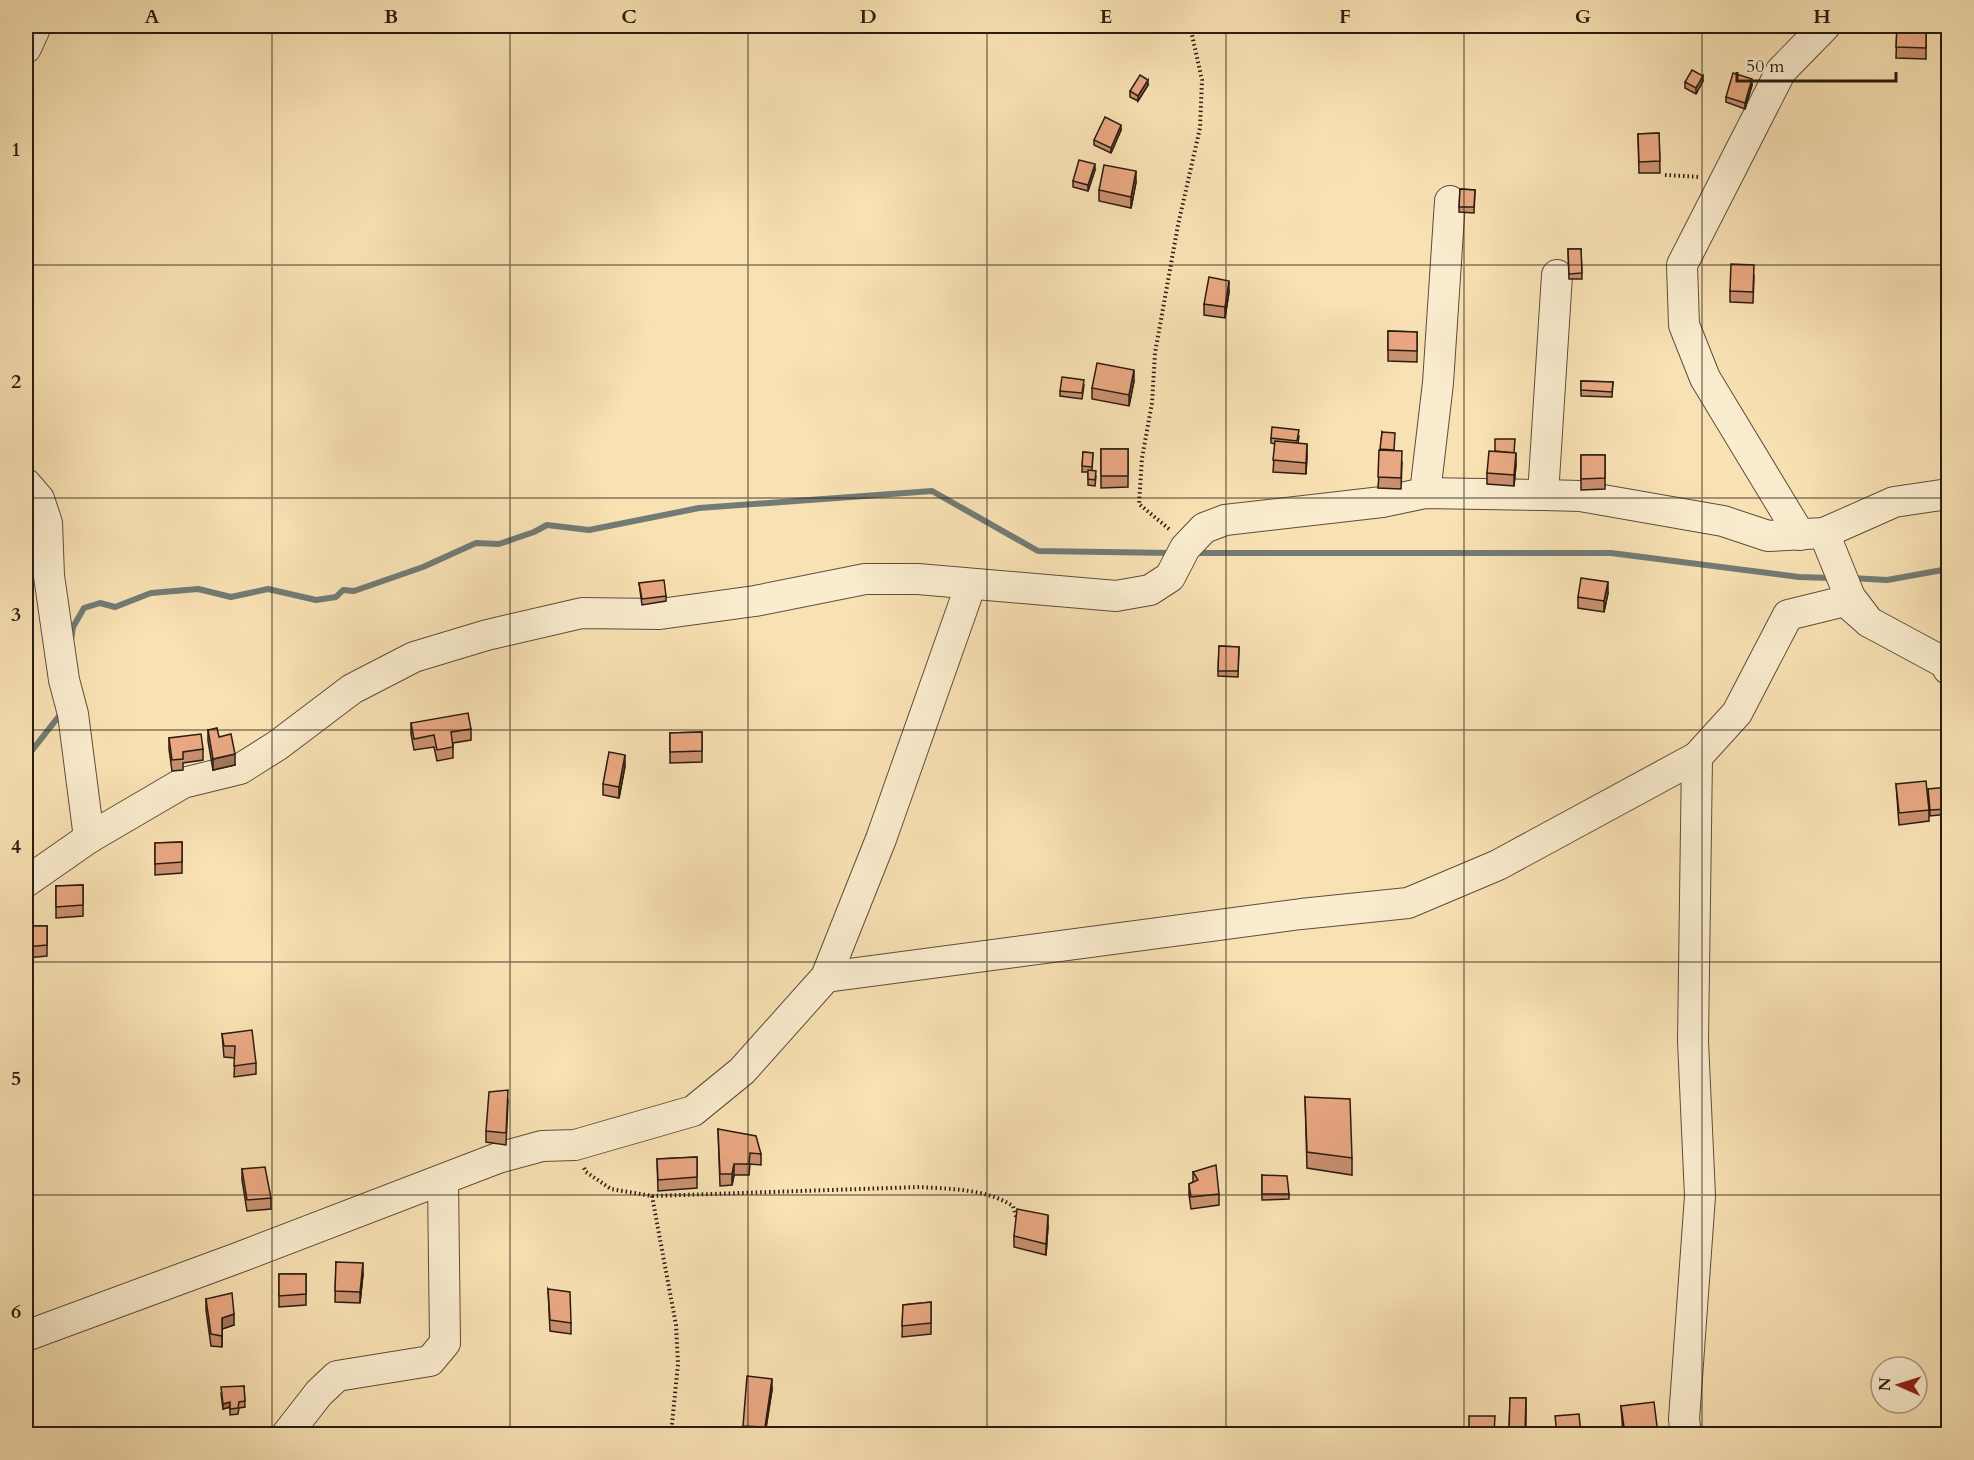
<svg xmlns="http://www.w3.org/2000/svg" width="1974" height="1460" viewBox="0 0 1974 1460" font-family="Cardo,serif">
  <style>
    .lines { fill: none; stroke-linecap: round; stroke-linejoin: round }
    .stream { stroke: #727b75; stroke-width: 6 }
    .minor-casing { stroke: #5e4d3a; stroke-width: 32 }
    .path { stroke: #2a1c11; stroke-width: 4; stroke-dasharray: 1.5 3; stroke-linecap: butt }
    .minor { stroke: #faecce; stroke-width: 30 }
    .wall { fill: #c99070; stroke: #2a1c11; stroke-width: 1.5 }
    .shaded-wall { fill: #a4765b; stroke: #2a1c11; stroke-width: 1.5 }
    .building { fill: #eaa882; stroke: #2a1c11; stroke-width: 1.5 }
    .grid { fill: none; stroke: #2a1c11; stroke-width: 1.5; stroke-opacity: 0.55 }
    .neatline { fill: none; stroke: #2a1c11; stroke-width: 2 }
    .grid-label { font-size: 20px; text-anchor: middle; font-weight: bold; fill: #2a1c11 }
  </style>
  <rect width="100%" height="100%" fill="#f8e1b3"/>
  <filter id="stains"><feTurbulence type="fractalNoise" baseFrequency=".00333" numOctaves="4"/><feColorMatrix values="0 0 0 0 .2 0 0 0 0 .09 0 0 0 0 .02 0 0 0 .5 -.17"/></filter>
  <radialGradient id="worn" r=".72"><stop offset=".6" stop-color="#630" stop-opacity="0"/><stop offset="1" stop-color="#630" stop-opacity=".3"/></radialGradient>
  <g class="lines">
    <g class="stream">
      <polyline points="1195,553 1611,553 1799,577 1832,578"/>
      <polyline points="1851,578 1887,580 1948,569"/>
      <polyline points="71,640 73,627 84,608 100,603 115,607 151,593 198,589 231,597 268,589 316,600 336,597 343,590 354,591 423,567 476,543 499,544 534,532 547,525 589,530 699,508 932,491 1038,551 1173,553"/>
      <polyline points="26,758 63,711"/>
    </g>
    <defs>
      <g id="minor">
        <polyline points="26,48 36,26"/>
        <polyline points="26,484 39,499 47,523 49,576 64,680 73,714 89,838"/>
        <polyline points="1425,493 1438,383 1450,201"/>
        <polyline points="1543,495 1557,275"/>
        <polyline points="1824,533 1850,597 1869,622 1945,663 1948,669"/>
        <polyline points="1800,535 1705,378 1684,325 1682,265 1781,71 1825,26"/>
        <polyline points="26,882 89,838 183,783 240,769 278,745 352,689 414,657 487,635 582,613 660,614 755,601 865,579 918,579 1116,596 1150,590 1170,577 1185,548 1204,528 1225,520 1382,502 1425,493 1543,495 1580,496 1723,521 1768,536 1824,533 1894,502 1948,494"/>
        <polyline points="826,977 1301,914 1408,903 1498,865 1697,757 1737,713 1788,615 1845,601 1869,622"/>
        <polyline points="26,1336 240,1257 498,1158 542,1146 575,1145 693,1111 742,1071 826,977 881,839 971,584"/>
        <polyline points="287,1434 319,1393 337,1376 430,1361 445,1343 443,1181"/>
        <polyline points="1686,1434 1684,1419 1700,1196 1693,1041 1697,757"/>
      </g>
    </defs>
    <use href="#minor" class="minor-casing"/>
    <g class="path">
      <polyline points="1665,175 1700,177"/>
      <polyline points="1169,529 1139,504 1142,458 1152,403 1155,353 1178,225 1200,128 1202,80 1190,26"/>
      <path d="M584,1168L586,1172L611,1189L652,1196L920,1187C952,1189 986,1189 1013,1206L1017,1220"/>
      <polyline points="652,1196 676,1325 678,1364 671,1434"/>
    </g>
    <use href="#minor" class="minor"/>
  </g>
  <g class="wall">
    <polygon points="1897,26 1926,26 1926,59 1896,58"/>
    <polygon points="1703,81 1696,94 1685,88 1685,82"/>
    <polygon points="1148,85 1138,101 1130,97 1130,91"/>
    <polygon points="1752,85 1745,109 1726,102 1726,97"/>
    <polygon points="1121,130 1111,153 1094,145 1094,140"/>
    <polygon points="1659,133 1660,173 1639,173 1638,134"/>
    <polygon points="1095,170 1088,191 1073,187 1073,181"/>
    <polygon points="1136,182 1131,208 1099,201 1099,190"/>
    <polygon points="1460,189 1475,190 1474,213 1459,212"/>
    <polygon points="1568,249 1581,249 1582,279 1569,279"/>
    <polygon points="1754,276 1753,303 1730,302 1730,291"/>
    <polygon points="1229,292 1225,318 1204,315 1204,304"/>
    <polygon points="1388,331 1417,332 1417,362 1388,361"/>
    <polygon points="1134,381 1129,406 1092,399 1092,388"/>
    <polygon points="1581,381 1613,382 1612,397 1581,396"/>
    <polygon points="1084,385 1082,399 1060,396 1060,391"/>
    <polygon points="1382,432 1402,462 1401,489 1378,488"/>
    <polygon points="1299,436 1298,443 1307,455 1306,474 1273,472 1275,444 1271,443 1271,438"/>
    <polygon points="1101,449 1128,449 1128,487 1101,488"/>
    <polygon points="1083,452 1093,453 1092,471 1096,476 1095,486 1088,485 1088,472 1082,472"/>
    <polygon points="1514,453 1516,464 1514,486 1487,484 1487,473"/>
    <polygon points="1581,455 1605,455 1605,489 1581,490"/>
    <polygon points="639,583 666,596 666,601 642,605"/>
    <polygon points="1608,593 1604,612 1578,608 1578,597"/>
    <polygon points="1219,646 1239,647 1238,677 1218,676"/>
    <polygon points="411,723 471,729 471,740 453,743 453,758 437,761 434,747 414,750 411,734"/>
    <polygon points="208,730 219,737 235,765 213,770 208,741"/>
    <polygon points="702,732 702,762 670,763 670,733"/>
    <polygon points="169,738 203,749 203,760 183,763 183,770 172,771 169,749"/>
    <polygon points="625,766 619,798 603,795 603,784"/>
    <polygon points="1896,784 1929,810 1929,821 1899,825"/>
    <polygon points="1928,789 1948,791 1948,814 1930,816"/>
    <polygon points="182,842 182,873 155,875 155,843"/>
    <polygon points="83,885 83,916 56,918 56,886"/>
    <polygon points="26,926 47,926 47,956 26,958"/>
    <polygon points="222,1034 256,1063 256,1074 234,1077 235,1058 224,1057"/>
    <polygon points="1305,1097 1352,1158 1352,1175 1307,1168"/>
    <polygon points="508,1101 506,1145 486,1142 486,1131"/>
    <polygon points="718,1129 761,1154 761,1165 750,1164 749,1175 734,1175 732,1185 720,1186"/>
    <polygon points="697,1157 697,1188 658,1191 657,1159"/>
    <polygon points="242,1169 271,1198 271,1209 247,1211 242,1180"/>
    <polygon points="1193,1172 1219,1194 1219,1205 1191,1209 1189,1195 1189,1184 1193,1182"/>
    <polygon points="1262,1175 1289,1194 1289,1199 1262,1200"/>
    <polygon points="1048,1226 1046,1255 1014,1247 1014,1236"/>
    <polygon points="336,1262 363,1274 360,1303 335,1302"/>
    <polygon points="279,1274 306,1274 306,1305 279,1307"/>
    <polygon points="548,1289 571,1323 571,1334 550,1331"/>
    <polygon points="206,1299 234,1325 222,1329 222,1347 211,1346 206,1310"/>
    <polygon points="931,1302 931,1334 902,1337 903,1305"/>
    <polygon points="244,1386 245,1407 239,1408 238,1414 230,1415 230,1407 223,1409 221,1393"/>
    <polygon points="772,1390 765,1434 743,1434 743,1426"/>
    <polygon points="1510,1398 1526,1398 1526,1434 1509,1434"/>
    <polygon points="1621,1406 1658,1434 1623,1434"/>
  </g>
  <g class="shaded-wall">
    <polygon points="1703,76 1703,81 1696,94 1696,88"/>
    <polygon points="1752,79 1752,85 1745,109 1745,103"/>
    <polygon points="1148,80 1148,85 1138,101 1138,96"/>
    <polygon points="1121,125 1121,130 1111,153 1111,148"/>
    <polygon points="1095,164 1095,170 1088,191 1088,185"/>
    <polygon points="1136,171 1136,182 1131,208 1131,197"/>
    <polygon points="1229,281 1229,292 1225,318 1225,307"/>
    <polygon points="1134,370 1134,381 1129,406 1129,395"/>
    <polygon points="1307,444 1307,455 1306,474 1306,463"/>
    <polygon points="1516,453 1516,464 1514,486 1514,475"/>
    <polygon points="1608,582 1608,593 1604,612 1604,601"/>
    <polygon points="235,754 235,765 213,770 213,759"/>
    <polygon points="625,755 625,766 619,798 619,787"/>
    <polygon points="734,1164 734,1175 732,1185 732,1174"/>
    <polygon points="1048,1215 1048,1226 1046,1255 1046,1244"/>
    <polygon points="363,1263 363,1274 360,1303 360,1292"/>
    <polygon points="234,1314 234,1325 222,1329 222,1347 222,1318"/>
    <polygon points="772,1379 772,1390 765,1434 765,1427"/>
    <polygon points="230,1402 230,1407 223,1409 223,1404"/>
  </g>
  <g class="building">
    <polygon points="1897,26 1926,26 1926,48 1896,47"/>
    <polygon points="1692,70 1703,76 1696,88 1685,82"/>
    <polygon points="1733,73 1752,79 1745,103 1726,97"/>
    <polygon points="1140,75 1148,80 1138,96 1130,91"/>
    <polygon points="1105,117 1121,125 1111,148 1094,140"/>
    <polygon points="1659,133 1660,161 1639,162 1638,134"/>
    <polygon points="1079,160 1095,164 1088,185 1073,181"/>
    <polygon points="1104,165 1136,171 1131,197 1099,190"/>
    <polygon points="1460,189 1475,190 1474,207 1459,207"/>
    <polygon points="1568,249 1581,249 1582,273 1569,274"/>
    <polygon points="1731,264 1754,265 1753,292 1730,291"/>
    <polygon points="1209,277 1229,281 1225,307 1204,304"/>
    <polygon points="1388,331 1417,332 1417,351 1388,350"/>
    <polygon points="1097,363 1134,370 1129,395 1092,388"/>
    <polygon points="1062,377 1084,380 1082,393 1060,391"/>
    <polygon points="1581,381 1613,382 1612,392 1581,390"/>
    <polygon points="1272,427 1299,430 1297,441 1271,438"/>
    <polygon points="1382,432 1395,433 1394,450 1380,449"/>
    <polygon points="1495,439 1515,439 1514,453 1495,451"/>
    <polygon points="1275,441 1307,444 1306,463 1273,460"/>
    <rect x="1101" y="449" width="27" height="27"/>
    <polygon points="1379,450 1402,451 1401,478 1378,477"/>
    <polygon points="1489,451 1516,453 1514,475 1487,473"/>
    <polygon points="1083,452 1093,453 1092,467 1082,466"/>
    <polygon points="1581,455 1605,455 1605,478 1581,479"/>
    <polygon points="1088,470 1096,471 1095,480 1088,479"/>
    <polygon points="1581,578 1608,582 1604,601 1578,597"/>
    <polygon points="664,580 666,596 642,599 639,583"/>
    <polygon points="1219,646 1239,647 1238,671 1218,671"/>
    <polygon points="468,713 471,729 451,732 453,747 437,750 434,735 414,739 411,723"/>
    <polygon points="217,728 219,737 231,734 235,754 213,759 208,730"/>
    <polygon points="702,732 702,751 670,752 670,733"/>
    <polygon points="201,734 203,749 183,752 183,759 172,760 169,738"/>
    <polygon points="609,752 625,755 619,787 603,784"/>
    <polygon points="1926,781 1929,810 1899,813 1896,784"/>
    <polygon points="1948,787 1948,809 1930,810 1928,789"/>
    <polygon points="182,842 182,862 155,864 155,843"/>
    <polygon points="83,885 83,905 56,907 56,886"/>
    <polygon points="26,926 47,926 47,945 26,947"/>
    <polygon points="252,1030 256,1063 234,1066 235,1046 224,1046 222,1034"/>
    <polygon points="508,1090 506,1133 486,1131 489,1092"/>
    <polygon points="1305,1097 1350,1099 1352,1158 1307,1152"/>
    <polygon points="718,1129 756,1136 761,1154 750,1153 749,1164 734,1164 732,1174 720,1174"/>
    <polygon points="697,1157 697,1177 658,1180 657,1159"/>
    <polygon points="1216,1165 1219,1194 1191,1197 1189,1184 1198,1180 1193,1172"/>
    <polygon points="265,1167 271,1198 247,1200 242,1169"/>
    <polygon points="1262,1175 1287,1176 1289,1194 1262,1194"/>
    <polygon points="1017,1209 1048,1215 1046,1244 1014,1236"/>
    <polygon points="336,1262 363,1263 360,1292 335,1291"/>
    <polygon points="279,1274 306,1274 306,1294 279,1296"/>
    <polygon points="548,1289 570,1292 571,1323 550,1320"/>
    <polygon points="232,1293 234,1314 222,1318 222,1336 211,1334 206,1299"/>
    <polygon points="931,1302 931,1323 902,1326 903,1305"/>
    <polygon points="747,1376 772,1379 765,1427 743,1426"/>
    <polygon points="244,1386 245,1401 239,1402 238,1408 230,1409 230,1402 223,1404 221,1387"/>
    <polygon points="1510,1398 1526,1398 1525,1432 1509,1431"/>
    <polygon points="1654,1402 1658,1434 1625,1434 1621,1406"/>
    <polygon points="1579,1414 1581,1434 1557,1434 1555,1416"/>
    <polygon points="1469,1416 1495,1416 1494,1434 1469,1434"/>
  </g>
  <path class="grid" d="M272,26V1434M510,26V1434M748,26V1434M987,26V1434M1226,26V1434M1464,26V1434M1702,26V1434M26,265H1948M26,498H1948M26,730H1948M26,962H1948M26,1195H1948"/>
  <rect width="1974" height="1460" fill="none" stroke="#f8e1b3" stroke-width="66"/>
  <g transform="translate(1899 1385) rotate(273)"><circle r="28" fill="#faecce" stroke="#a79982" stroke-width="1.5"/>
  <path d="M0-4.5L10 22L0 15L-10 22Z" fill="#8f2418"/>
  <text y="-9" font-size="16" font-weight="bold" text-anchor="middle" fill="#2a1c11">N</text>
  </g>
  <path d="M1737 72v9h159v-9" fill="none" stroke="#2a1c11" stroke-width="3"/>
  <text x="1746" y="72" font-size="18" fill="#2a1c11" stroke="#faecce" stroke-width="4.5" paint-order="stroke">50 m</text>
  <rect x="33" y="33" width="1908" height="1394" class="neatline"/>
  <g class="grid-label">
    <text x="152" y="23">A</text>
    <text x="391" y="23">B</text>
    <text x="629" y="23">C</text>
    <text x="868" y="23">D</text>
    <text x="1106" y="23">E</text>
    <text x="1345" y="23">F</text>
    <text x="1583" y="23">G</text>
    <text x="1822" y="23">H</text>
    <text x="16" y="156">1</text>
    <text x="16" y="388">2</text>
    <text x="16" y="621">3</text>
    <text x="16" y="853">4</text>
    <text x="16" y="1085">5</text>
    <text x="16" y="1318">6</text>
  </g>
  <rect width="100%" height="100%" filter="url(#stains)"/>
  <rect width="100%" height="100%" fill="url(#worn)"/>
</svg>
